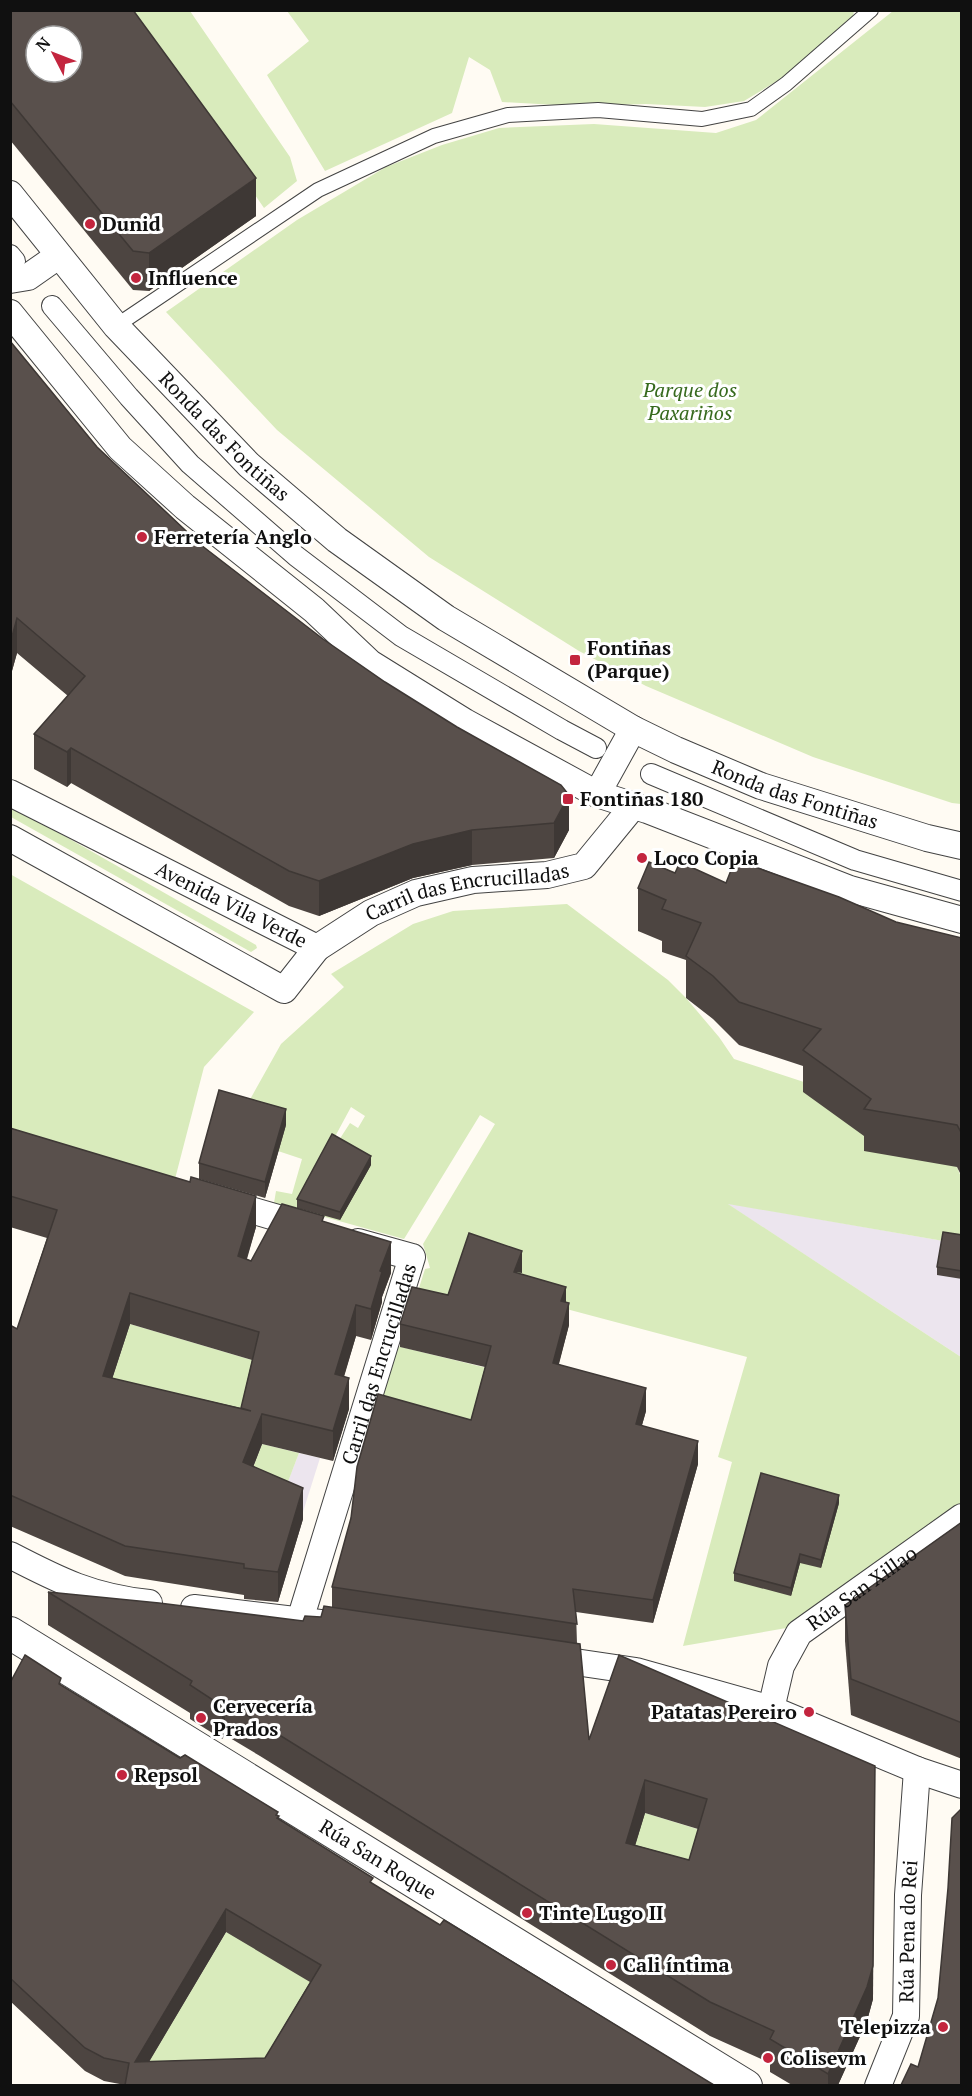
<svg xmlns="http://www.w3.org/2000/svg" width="972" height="2096" viewBox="0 0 972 2096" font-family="'PT Serif',serif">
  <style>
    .industrial { fill: #ece5ee }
    .green { fill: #d9ebbc; fill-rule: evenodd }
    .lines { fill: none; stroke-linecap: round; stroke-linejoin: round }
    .service-casing { stroke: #434343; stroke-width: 16 }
    .pedestrian-casing { stroke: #434343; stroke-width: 22 }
    .minor-casing { stroke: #434343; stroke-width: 28 }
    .tertiary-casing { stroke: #434343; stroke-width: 34 }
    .service { stroke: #fff; stroke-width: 14 }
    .pedestrian { stroke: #fff; stroke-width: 20 }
    .minor { stroke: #fff; stroke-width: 26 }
    .tertiary { stroke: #fff; stroke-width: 32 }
    .wall { fill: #4d4541; fill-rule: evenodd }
    .shaded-wall { fill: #3e3835 }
    .building { fill: #59504c; stroke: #3e3835; stroke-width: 1.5; fill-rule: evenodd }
    .poi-dot { fill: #c3253e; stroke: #fff; stroke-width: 2 }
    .labels { text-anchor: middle; stroke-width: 6; stroke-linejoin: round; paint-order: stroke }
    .poi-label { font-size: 20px; font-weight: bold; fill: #101010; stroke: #fff; text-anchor: start }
    .park-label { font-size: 20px; font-style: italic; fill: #376a1e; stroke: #fff }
    .street-label { font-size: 20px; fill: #101010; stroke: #fff }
  </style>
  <rect width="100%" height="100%" fill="#fffbf3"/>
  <g class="industrial">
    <polygon points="726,1203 961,1244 961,1357"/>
    <polygon points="299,1453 320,1458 297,1531 244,1595"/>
  </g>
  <g class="green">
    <polygon points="116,11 190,11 290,157 297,181 264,208 229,157"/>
    <polygon points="287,11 854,11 853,16 840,31 787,75 744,101 705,107 646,104 573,106 502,102 490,70 469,57 452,113 325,171 267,75 309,41"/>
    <polygon points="893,11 961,11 961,804 952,803 813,757 646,686 579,651 429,557 277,430 166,312 297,220 386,167 442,145 499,128 594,124 716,133 756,120"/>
    <polygon points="10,805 256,945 257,948 251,952 11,817"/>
    <polygon points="10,874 254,1012 204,1067 168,1206 11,1159"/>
    <path d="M567,904L668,980L686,998L719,1037L734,1059L810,1084L957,1167L961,1177V1244L728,1204L961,1357V1503L792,1627L683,1646L732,1462L718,1457L747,1357L510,1294L412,1310L425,1269L430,1268L423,1244L495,1124L480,1115L404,1239L274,1203L276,1191L292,1194L302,1159L278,1151L286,1125L243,1112L281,1044L344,987L331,974L413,924L453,911ZM351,1107L365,1116L358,1128L350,1123L303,1196Z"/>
    <polygon points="130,1324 275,1367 241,1439 103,1407"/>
    <polygon points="397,1346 491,1369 471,1442 375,1419"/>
    <polygon points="262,1444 299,1453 278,1508 243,1493"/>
    <polygon points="583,1790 645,1813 707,1832 688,1899 660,1891"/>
    <polygon points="226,1932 326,1979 264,2083 135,2085"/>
  </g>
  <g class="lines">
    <defs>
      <polyline id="service" points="116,326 318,190 434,136 508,115 598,110 702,119 751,109 786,84 871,10"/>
      <g id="pedestrian">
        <polyline points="10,255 15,261"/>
        <polyline points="52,306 129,397 190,464 296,556 401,636 562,730 596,748"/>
        <polyline points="651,774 855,860 962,891"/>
      </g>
      <g id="minor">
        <path id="s1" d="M10,194L116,326L249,465L337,540L446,618L633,729L676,750L761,786L927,838L962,846"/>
        <polyline points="10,280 28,277 58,256"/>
        <polyline points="10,313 120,448 185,507 314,610 370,663 465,722 597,794 647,810 850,889 962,920"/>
        <path id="s2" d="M10,793L317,948L284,990L10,838"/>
        <polyline points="597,794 633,729"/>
        <path id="s3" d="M317,948L371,913L416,893L473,880L547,875L584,866L634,805"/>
        <polyline points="223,1202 309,1227"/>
        <path d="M10,1555C60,1581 92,1597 149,1603"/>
        <polyline points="194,1608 337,1625"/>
        <path id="s4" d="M300,1620L412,1257L358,1242"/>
        <polyline points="548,1658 636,1671 771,1709 917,1770 962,1785"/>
        <path id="s5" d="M771,1709L781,1666L799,1633L962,1517"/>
        <path id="s6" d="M878,2086L906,2016L908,1895L917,1770"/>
      </g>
      <g id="tertiary">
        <path id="s7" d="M10,1633L746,2086"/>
      </g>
    </defs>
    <use href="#service" class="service-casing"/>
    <use href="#pedestrian" class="pedestrian-casing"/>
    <use href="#minor" class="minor-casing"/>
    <use href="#tertiary" class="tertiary-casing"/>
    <use href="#service" class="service"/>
    <use href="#pedestrian" class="pedestrian"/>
    <use href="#minor" class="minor"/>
    <use href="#tertiary" class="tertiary"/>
  </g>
  <g class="wall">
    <polygon points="10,10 256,216 149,291 133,290 10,140"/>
    <polygon points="10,341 97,447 201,545 569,830 554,858 472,865 413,878 319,916 289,906 71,783 67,787 34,769 34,734 68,696 17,653 10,678"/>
    <polygon points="675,873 726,883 962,938 962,1177 957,1167 864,1151 864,1136 803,1092 803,1066 739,1045 713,1019 686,998 686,960 662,952 662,941 638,931 638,888"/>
    <polygon points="286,1125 265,1198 199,1179 199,1163"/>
    <path d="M10,1128L256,1227L247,1259L251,1261L324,1222L391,1273L382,1297V1302L371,1340L356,1336L344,1377L349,1409L333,1461L262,1444L253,1467L303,1519L278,1602L244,1599V1595L125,1576L10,1526V1325L17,1329L47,1238L10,1227ZM130,1324L252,1360L241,1408L112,1379Z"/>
    <polygon points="371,1165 340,1220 297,1208 297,1199"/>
    <polygon points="962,1235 962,1279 937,1275 937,1267"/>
    <path d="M522,1274L566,1302L569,1325L559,1364L646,1411L642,1425L698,1464L653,1623L576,1612L577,1644L589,1740L619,1655L873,1999L867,2021L838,2085H792L770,2072V2063L710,2036L260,1756L225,1735L222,1739L190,1719V1713L48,1625V1592L303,1621L321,1617L332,1607V1587L471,1420L485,1367L400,1347V1324L448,1295ZM645,1813L698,1829L689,1860L635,1845Z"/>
    <polygon points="839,1503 821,1568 800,1563 791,1596 734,1581 734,1573"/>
    <polygon points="962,1522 962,1759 851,1715 845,1641 845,1605"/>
    <path d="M10,1683L61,1685L180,1758L278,1815L279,1819L373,1884L440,1925L714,2085H125L104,2081L85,2071L10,2001ZM226,1932L310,1982L265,2058L149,2062Z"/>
  </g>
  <g class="shaded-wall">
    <polygon points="256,178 256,216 149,291 149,253"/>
    <polygon points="17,618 17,653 10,678 10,644"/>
    <polygon points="71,748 71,783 67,787 67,752"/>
    <polygon points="569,795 569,830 554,858 554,823"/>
    <polygon points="472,830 472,865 413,878 319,916 319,881 413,844"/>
    <polygon points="286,1109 286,1125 265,1198 265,1182"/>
    <polygon points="371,1156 371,1165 340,1220 340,1212"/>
    <polygon points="256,1196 256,1227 238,1287 238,1256"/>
    <polygon points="391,1242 391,1273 382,1297 382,1302 371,1340 371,1309 380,1271"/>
    <polygon points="522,1251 522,1273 514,1272"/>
    <polygon points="566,1287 566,1309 561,1301"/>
    <polygon points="130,1293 130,1324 103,1407 103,1376"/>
    <polygon points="569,1303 569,1325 553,1385 553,1363"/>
    <polygon points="356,1305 356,1336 335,1405 335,1374"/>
    <polygon points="349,1378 349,1409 333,1461 333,1431"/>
    <polygon points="646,1388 646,1411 636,1446 636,1424"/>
    <polygon points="262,1414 262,1444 243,1493 243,1462"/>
    <polygon points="698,1441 698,1464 653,1623 653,1600"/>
    <polygon points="303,1488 303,1519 278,1602 278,1572"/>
    <polygon points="839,1495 839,1503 821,1568 821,1560"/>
    <polygon points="800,1554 800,1563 791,1596 791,1588"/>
    <polygon points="225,1702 225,1735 222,1739 222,1706"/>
    <polygon points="875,1766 873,1999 867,2021 838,2085 828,2085 828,2074"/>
    <polygon points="645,1780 645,1813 626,1876 626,1843"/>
    <polygon points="226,1909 226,1932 135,2085 135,2062"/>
  </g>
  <g class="building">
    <path d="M10,10H133L256,178L149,253L133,251L10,101ZM36,36H72V72H36Z"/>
    <polygon points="10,341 97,447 201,545 323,639 385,682 457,727 561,785 569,795 554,823 472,830 413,844 319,881 289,871 71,748 67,752 34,734 85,676 17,618 10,644"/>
    <polygon points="735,860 839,897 896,922 962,938 962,1134 957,1125 864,1109 871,1099 803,1050 821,1029 739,1002 713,976 686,956 701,923 662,909 666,900 638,888 649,862 675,873 680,862 726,883"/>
    <polygon points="219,1090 286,1109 265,1182 199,1163"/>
    <path d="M10,1128L190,1182L191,1177L256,1196L238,1256L251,1261L282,1204L324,1216L322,1221L391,1242L380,1271L382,1272L371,1309L356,1305L335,1374L349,1378L333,1431L262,1414L243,1462L303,1488L278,1572L244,1568V1564L125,1546L10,1495V1325L17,1329L57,1210L10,1196ZM130,1293L259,1332L241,1408L251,1411L103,1376Z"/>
    <polygon points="332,1134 371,1156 340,1212 297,1199"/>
    <polygon points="943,1232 962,1235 962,1271 937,1267"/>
    <polygon points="469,1233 522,1251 514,1272 566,1287 561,1301 569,1303 553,1363 646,1388 636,1424 698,1441 653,1600 573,1589 577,1624 332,1587 351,1518 357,1467 378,1394 471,1420 491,1346 400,1324 412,1287 448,1295"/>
    <polygon points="761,1473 839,1495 821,1560 800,1554 791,1588 734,1573"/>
    <polygon points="962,1522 962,1723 851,1679 845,1605"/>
    <path d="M48,1592L159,1603L303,1621L305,1616L321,1617L324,1606L580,1644L589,1740L619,1655L875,1766L873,1966L867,1987L828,2074L770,2039L774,2031L710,2002L260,1723L225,1702L222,1706L190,1685L192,1681ZM645,1780L707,1799L689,1860L626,1843Z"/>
    <path d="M25,1655L61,1678L59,1684L180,1758L185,1755L278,1812L276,1815L279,1816L277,1818L373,1878L370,1882L440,1925L444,1920L714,2085H125L129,2063L104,2058L85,2048L10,1978V1683ZM226,1909L321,1965L265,2058L135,2062Z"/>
    <polygon points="962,1808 962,2085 901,2085 911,2064 918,2067 938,1998 948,1888 952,1818"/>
  </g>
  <g class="poi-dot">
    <circle cx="90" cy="224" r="6"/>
    <circle cx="136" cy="278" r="6"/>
    <circle cx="142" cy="537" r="6"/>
    <rect x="569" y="654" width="12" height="12" rx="3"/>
    <rect x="562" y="793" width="12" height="12" rx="3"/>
    <circle cx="642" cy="858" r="6"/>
    <circle cx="809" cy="1712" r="6"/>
    <circle cx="201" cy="1718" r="6"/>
    <circle cx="122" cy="1775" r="6"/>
    <circle cx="527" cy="1913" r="6"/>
    <circle cx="611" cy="1965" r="6"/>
    <circle cx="943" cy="2027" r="6"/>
    <circle cx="768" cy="2058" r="6"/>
  </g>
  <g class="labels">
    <g class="poi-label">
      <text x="102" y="231">Dunid</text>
      <text x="148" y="285">Influence</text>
      <text x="154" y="544">Ferretería Anglo</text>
      <text x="587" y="655">Fontiñas<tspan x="587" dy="23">(Parque)</tspan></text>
      <text x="580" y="806">Fontiñas 180</text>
      <text x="654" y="865">Loco Copia</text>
      <text x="213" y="1713">Cervecería<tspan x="213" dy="23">Prados</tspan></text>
      <text x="797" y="1719" text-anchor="end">Patatas Pereiro</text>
      <text x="134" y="1782">Repsol</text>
      <text x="539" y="1920">Tinte Lugo II</text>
      <text x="623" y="1972">Cali íntima</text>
      <text x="931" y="2034" text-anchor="end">Telepizza</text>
      <text x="780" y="2065">Colisevm</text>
    </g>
    <g class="park-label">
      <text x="690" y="397">Parque dos<tspan x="690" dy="23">Paxariños</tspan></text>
    </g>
    <g class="street-label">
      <text dy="7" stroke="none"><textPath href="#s1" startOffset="324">Ronda das Fontiñas</textPath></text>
      <text dy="7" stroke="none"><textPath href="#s1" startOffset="1004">Ronda das Fontiñas</textPath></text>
      <text dy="7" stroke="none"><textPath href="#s3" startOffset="164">Carril das Encrucilladas</textPath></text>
      <text dy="7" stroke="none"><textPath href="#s2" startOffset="248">Avenida Vila Verde</textPath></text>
      <text dy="7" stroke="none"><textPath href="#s4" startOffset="268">Carril das Encrucilladas</textPath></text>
      <text dy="7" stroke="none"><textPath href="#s5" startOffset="159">Rúa San Xillao</textPath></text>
      <text dy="7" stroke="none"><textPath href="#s7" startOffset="432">Rúa San Roque</textPath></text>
      <text dy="7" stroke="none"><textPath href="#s6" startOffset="160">Rúa Pena do Rei</textPath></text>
    </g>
  </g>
  <rect width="972" height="2096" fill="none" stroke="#101010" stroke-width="24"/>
  <g transform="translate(54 54) rotate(312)"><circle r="28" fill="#ffffff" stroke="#9f9f9f" stroke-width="1.5"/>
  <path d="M0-4.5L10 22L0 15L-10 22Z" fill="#c3253e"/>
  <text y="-9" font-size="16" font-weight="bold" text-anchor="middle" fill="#101010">N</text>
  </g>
</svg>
